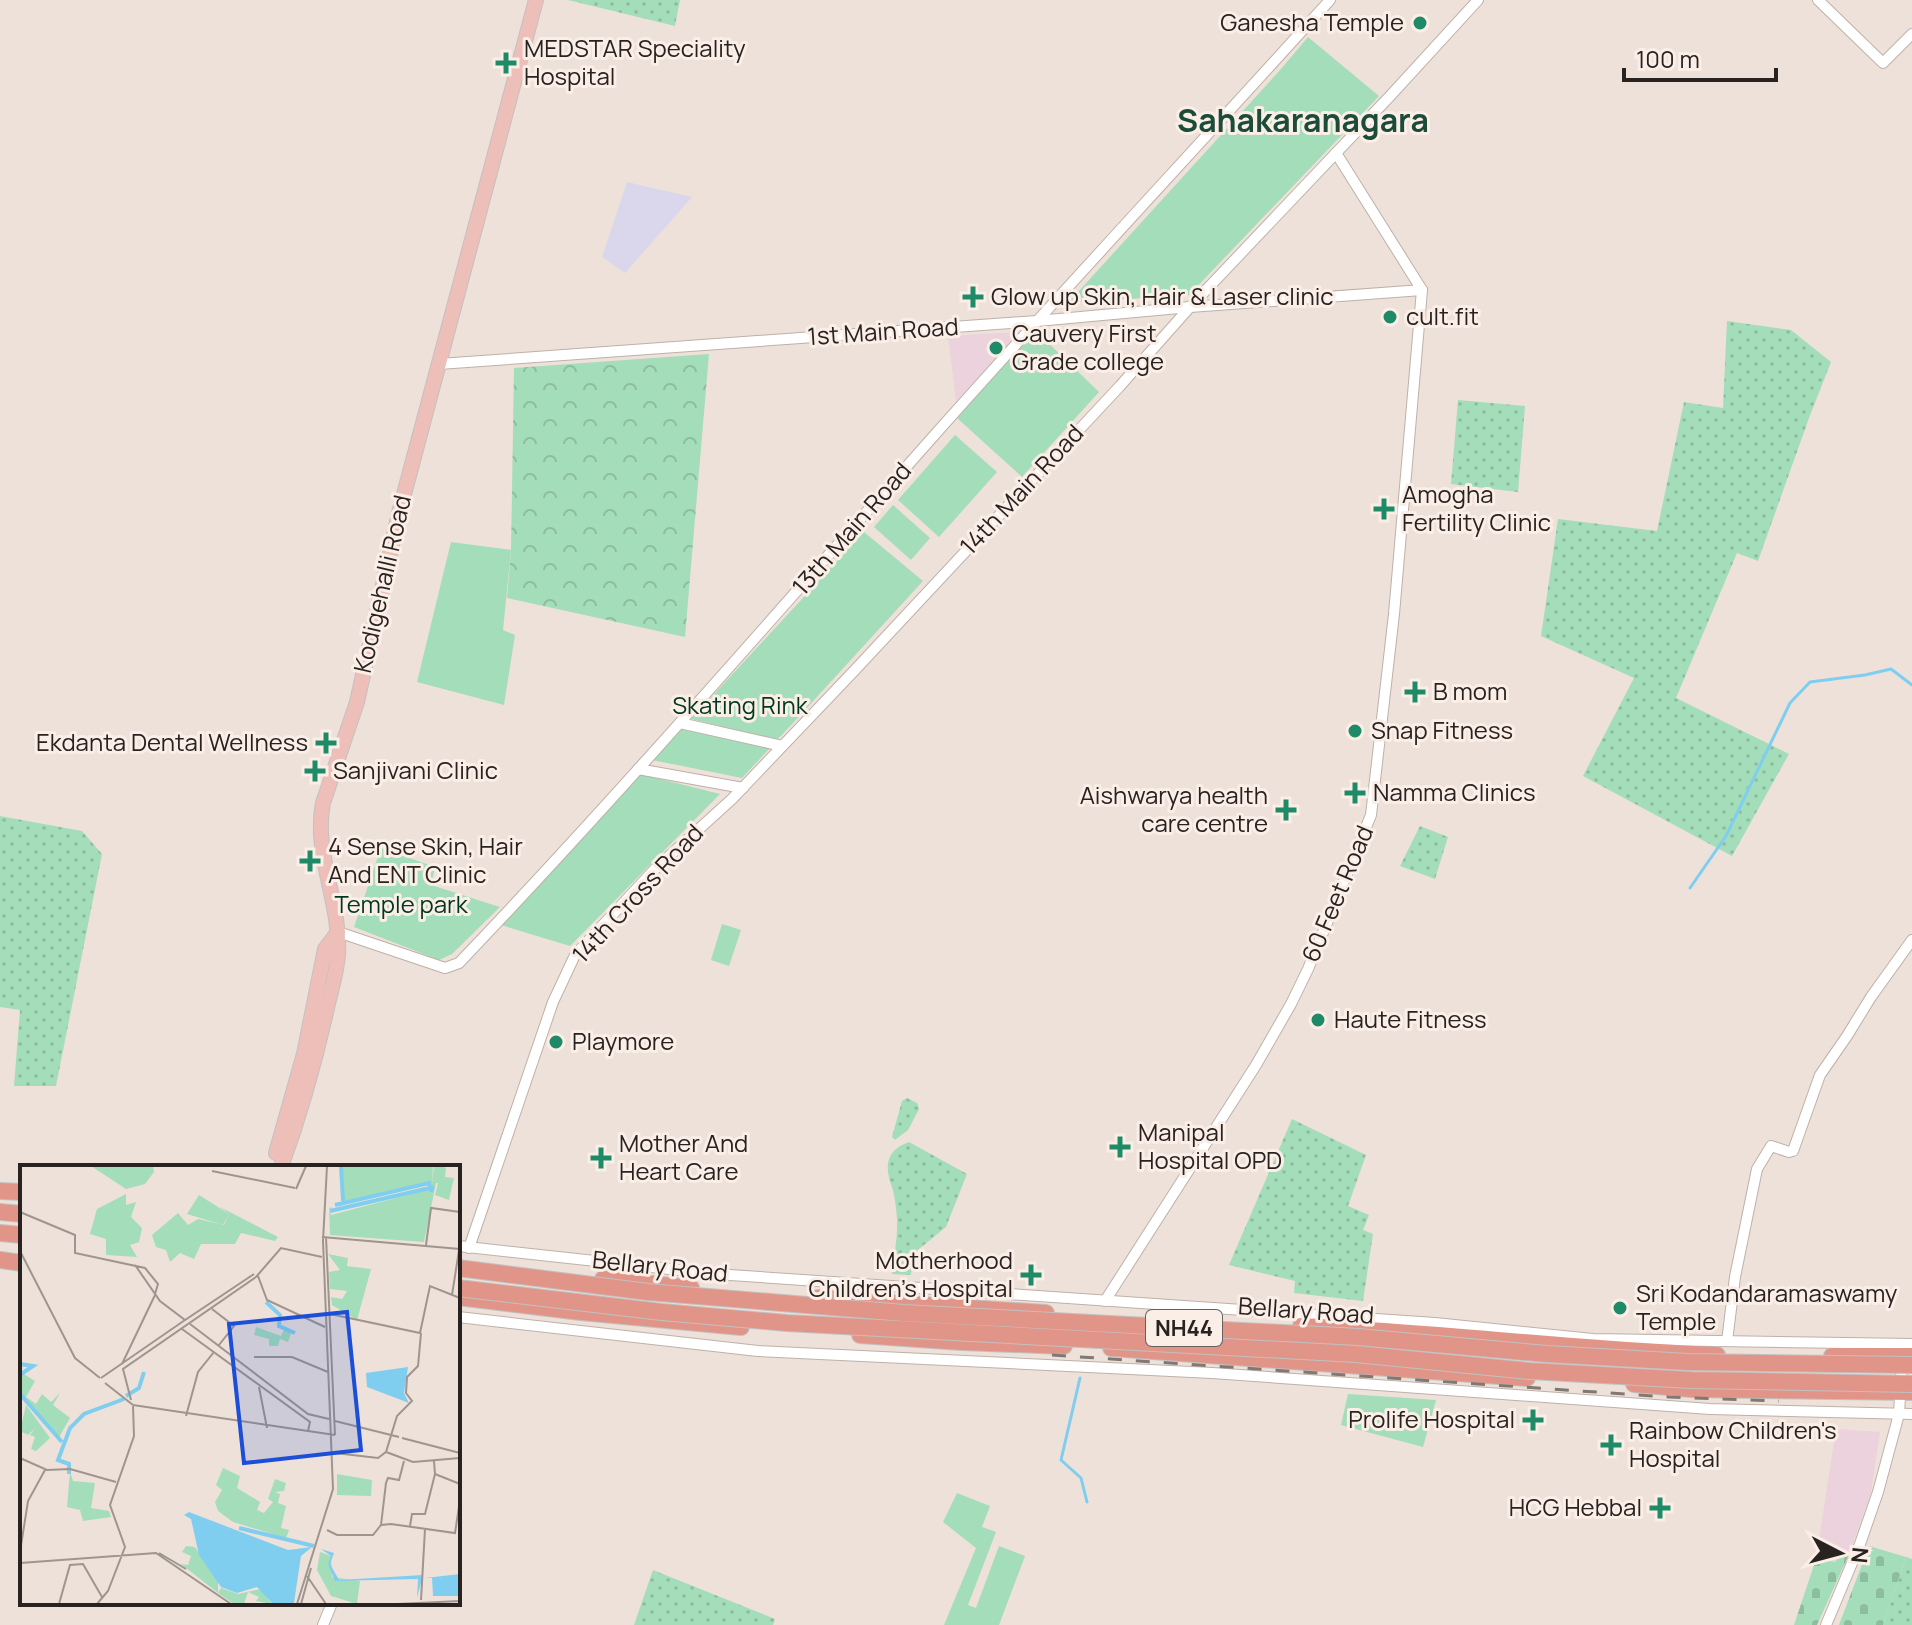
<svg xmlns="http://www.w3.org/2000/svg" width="1912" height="1625" viewBox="0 0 1912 1625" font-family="Manrope,sans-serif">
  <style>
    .industrial { fill: #dad7ed }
    .education { fill: #ebd2dd }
    .grass { fill: url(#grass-dots) }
    .forest { fill: url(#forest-crowns) }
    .cemetery { fill: url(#cemetery-stones) }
    .green { fill: #a4ddb9 }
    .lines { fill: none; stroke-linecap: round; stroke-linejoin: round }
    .stream { stroke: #80ceef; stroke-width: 3 }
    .minor-casing { stroke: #bdb1a9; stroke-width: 12 }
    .major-casing { stroke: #c3c1c1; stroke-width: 16 }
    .highway-casing { stroke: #c3c1c1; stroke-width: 18 }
    .minor { stroke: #fff; stroke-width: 10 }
    .major { stroke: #edbfb8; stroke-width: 14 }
    .highway { stroke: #e19589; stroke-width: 16 }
    .rail { stroke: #817874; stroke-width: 3; stroke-dasharray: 14 14; stroke-linecap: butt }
    .highway-bridge-casing { stroke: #c3c1c1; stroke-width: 18; stroke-linecap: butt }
    .highway-bridge { stroke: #e19589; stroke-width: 16 }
    .poi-dot { fill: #1f8a67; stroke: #fbeee7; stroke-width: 3 }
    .labels { text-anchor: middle; stroke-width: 6; stroke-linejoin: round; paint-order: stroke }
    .shield { fill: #fbeee7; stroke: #67605c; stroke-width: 2 }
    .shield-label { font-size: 22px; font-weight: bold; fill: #282321 }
    .poi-label { font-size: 24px; fill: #282321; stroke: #fbeee7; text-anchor: start }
    .street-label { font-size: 24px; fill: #282321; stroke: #fbeee7 }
    .park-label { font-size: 24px; fill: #00381e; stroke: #fbeee7 }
    .district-label { font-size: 32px; font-weight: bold; fill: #1b4b39; stroke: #fbeee7 }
    .inset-river { fill: none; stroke: #80ceef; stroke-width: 4 }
    .inset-road { fill: none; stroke: #9f958f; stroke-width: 2 }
    .view { fill: #1d4ed8; fill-opacity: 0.15; stroke: #1d4ed8; stroke-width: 4 }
    .inset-edge { fill: none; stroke: #282321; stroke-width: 4 }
  </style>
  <defs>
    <pattern id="grass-dots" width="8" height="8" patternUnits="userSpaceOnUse" patternTransform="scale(2)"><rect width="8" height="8" fill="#a4ddb9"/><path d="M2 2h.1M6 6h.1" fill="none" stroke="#8dbd9f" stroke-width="1.8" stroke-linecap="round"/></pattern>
    <pattern id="forest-crowns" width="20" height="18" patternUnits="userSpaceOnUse" patternTransform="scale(2)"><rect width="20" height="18" fill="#a4ddb9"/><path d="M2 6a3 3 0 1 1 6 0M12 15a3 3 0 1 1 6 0" fill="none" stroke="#8dbd9f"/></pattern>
    <pattern id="cemetery-stones" width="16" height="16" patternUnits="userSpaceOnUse" patternTransform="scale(2)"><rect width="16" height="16" fill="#a4ddb9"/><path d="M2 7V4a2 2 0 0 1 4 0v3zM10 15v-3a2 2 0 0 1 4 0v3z" fill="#8dbd9f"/></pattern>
  </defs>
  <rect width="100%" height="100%" fill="#eee1d9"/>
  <polygon class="industrial" points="627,182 692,197 625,273 602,257"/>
  <g class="education">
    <polygon points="1020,332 956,401 948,336"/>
    <polygon points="1836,1429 1880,1432 1871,1492 1850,1552 1838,1551 1836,1562 1816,1559"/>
  </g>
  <g class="grass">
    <polygon points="568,0 680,0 675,26"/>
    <polygon points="1727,321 1791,330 1831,362 1809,418 1758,561 1737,553 1676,698 1789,754 1732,856 1583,776 1634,678 1541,636 1558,519 1657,531 1684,402 1723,408"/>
    <polygon points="1458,400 1525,406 1518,492 1451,484"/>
    <polygon points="0,816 82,831 102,854 56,1086 14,1086 20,1010 0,1007"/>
    <polygon points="1420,826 1448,837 1435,879 1400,866"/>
    <polygon points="907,1098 917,1103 919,1109 908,1130 895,1140 892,1137 902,1101"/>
    <polygon points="1292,1119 1366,1155 1348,1206 1369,1215 1363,1230 1373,1234 1363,1301 1294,1293 1295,1281 1229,1265"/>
    <path d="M909,1142L967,1174L946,1227L914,1253L911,1275L892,1274C894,1256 898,1236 897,1218C896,1208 895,1196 892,1187C884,1166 886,1150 909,1142Z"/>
    <polygon points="1906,1557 1912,1559 1912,1625 1883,1625"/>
    <polygon points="653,1570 775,1619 773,1625 634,1625"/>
  </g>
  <polygon class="forest" points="709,354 685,637 507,598 511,550 514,368"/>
  <g class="cemetery">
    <polygon points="1869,1546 1906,1557 1883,1625 1839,1625"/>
    <polygon points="1838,1551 1850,1552 1817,1625 1794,1625 1816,1559 1836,1562"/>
  </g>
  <g class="green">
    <polygon points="1308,37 1379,96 1189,295 1068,303 1281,69"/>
    <polygon points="1035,330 1099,392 1022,477 957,418"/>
    <polygon points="955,435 997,472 939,537 898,500"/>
    <polygon points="893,505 930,538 911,560 874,527"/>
    <polygon points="864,532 923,581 794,722 777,740 691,719"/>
    <polygon points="451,542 511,550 503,630 515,635 504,705 417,682"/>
    <polygon points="682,727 770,748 742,778 652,760"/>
    <polygon points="640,774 720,794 570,946 501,925"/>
    <polygon points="381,848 435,867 431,885 500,907 452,954 439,960 354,927"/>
    <polygon points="722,924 741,930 729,966 711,960"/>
    <polygon points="1348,1394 1436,1400 1423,1447 1341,1425"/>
    <polygon points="957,1493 990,1506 982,1527 996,1532 968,1605 976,1608 999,1546 1025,1556 999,1625 944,1625 976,1548 943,1522"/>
  </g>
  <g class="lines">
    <g class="stream">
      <polyline points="1690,888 1726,836 1790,703 1810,682 1865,675 1891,669 1912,685"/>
      <polyline points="1080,1378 1061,1460 1081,1478 1087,1502"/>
    </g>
    <defs>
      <g id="minor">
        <polyline points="1818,0 1883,63 1912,34"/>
        <polyline points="1336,153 1422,290"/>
        <polyline points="439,364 1037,321 1190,307 1422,290"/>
        <polyline points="680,723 782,746"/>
        <polyline points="638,769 743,788"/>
        <path d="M338,932L445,968L459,963C624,790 780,609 939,430C1068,285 1200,144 1330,0"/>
        <polyline points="458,1246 715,1274 1435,1323 1593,1339 1912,1344"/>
        <polyline points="469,1248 553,1002 575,955 655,869 732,799 853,672 1120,386 1190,307 1391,95 1478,0"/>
        <polyline points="1105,1301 1256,1065 1291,1004 1308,969 1371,815 1394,614 1422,290"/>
        <polyline points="458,1317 758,1351 1212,1373 1710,1409 1912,1414"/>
        <polyline points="1727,1341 1735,1277 1757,1169 1771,1146 1789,1152 1793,1151 1820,1075 1847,1036 1871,997 1912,940"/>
        <polyline points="323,1625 332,1603"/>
        <polyline points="1826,1625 1860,1544 1878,1492 1899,1414 1902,1360"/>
      </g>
      <g id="major">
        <polyline points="276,1153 304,1054 325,949 338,932"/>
        <path d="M281,1167C300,1115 315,1062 327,1008C331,990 337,972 338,954C341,902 313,854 323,803L357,702L399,513L536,0"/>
      </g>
      <g id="highway">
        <polyline points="0,1191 22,1192"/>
        <polyline points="0,1212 22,1214"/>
        <polyline points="0,1233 22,1235"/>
        <polyline points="0,1260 22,1263"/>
        <polyline points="603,1279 691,1288"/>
        <polyline points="458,1297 581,1312 741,1327"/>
        <polyline points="818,1298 1046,1313"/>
        <path d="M1301,1326C1440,1332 1578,1350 1717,1355"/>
        <polyline points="860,1335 962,1342 1064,1346"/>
        <polyline points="1111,1348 1527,1378"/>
        <polyline points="1832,1356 1912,1356"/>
        <polyline points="1634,1384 1691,1389 1912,1392"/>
      </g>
    </defs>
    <use href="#minor" class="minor-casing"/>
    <use href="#major" class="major-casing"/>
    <use href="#highway" class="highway-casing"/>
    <use href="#minor" class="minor"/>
    <use href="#major" class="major"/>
    <use href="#highway" class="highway"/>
    <polyline class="rail" points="1052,1355 1669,1397 1779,1401"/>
    <defs>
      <g id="highway-bridge">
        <polyline points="458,1268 648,1292 904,1313 1358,1337 1547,1354 1688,1362 1912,1365"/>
        <polyline points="458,1288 662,1312 787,1323 1356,1354 1530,1371 1691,1380 1912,1384"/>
      </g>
    </defs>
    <use href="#highway-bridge" class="highway-bridge-casing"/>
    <use href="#highway-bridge" class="highway-bridge"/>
  </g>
  <g class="poi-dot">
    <circle cx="1420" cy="23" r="8"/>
    <path d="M502 51h8v8h8v8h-8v8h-8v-8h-8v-8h8z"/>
    <path d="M969 285h8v8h8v8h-8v8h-8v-8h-8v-8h8z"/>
    <circle cx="1390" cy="317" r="8"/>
    <circle cx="996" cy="348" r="8"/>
    <path d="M1380 497h8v8h8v8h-8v8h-8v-8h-8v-8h8z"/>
    <path d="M1411 680h8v8h8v8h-8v8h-8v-8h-8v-8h8z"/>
    <circle cx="1355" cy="731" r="8"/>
    <path d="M322 731h8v8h8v8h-8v8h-8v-8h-8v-8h8z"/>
    <path d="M311 759h8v8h8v8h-8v8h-8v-8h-8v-8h8z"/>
    <path d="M1351 781h8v8h8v8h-8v8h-8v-8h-8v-8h8z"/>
    <path d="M1282 798h8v8h8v8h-8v8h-8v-8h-8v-8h8z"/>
    <path d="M306 849h8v8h8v8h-8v8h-8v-8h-8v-8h8z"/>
    <circle cx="1318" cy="1020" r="8"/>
    <circle cx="556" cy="1042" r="8"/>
    <path d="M1116 1135h8v8h8v8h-8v8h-8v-8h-8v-8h8z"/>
    <path d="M597 1146h8v8h8v8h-8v8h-8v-8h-8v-8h8z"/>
    <path d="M1027 1263h8v8h8v8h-8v8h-8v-8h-8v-8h8z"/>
    <circle cx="1620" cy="1308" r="8"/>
    <path d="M1529 1408h8v8h8v8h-8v8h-8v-8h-8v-8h8z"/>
    <path d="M1607 1433h8v8h8v8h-8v8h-8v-8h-8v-8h8z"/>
    <path d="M1656 1496h8v8h8v8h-8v8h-8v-8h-8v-8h8z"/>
  </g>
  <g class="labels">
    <rect class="shield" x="1146" y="1310" width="76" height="36" rx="6"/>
    <g class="shield-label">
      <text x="1184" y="1336">NH44</text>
    </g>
    <g class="poi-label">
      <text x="1404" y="31" text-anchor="end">Ganesha Temple</text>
      <text x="524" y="57">MEDSTAR Speciality<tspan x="524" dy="28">Hospital</tspan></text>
      <text x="991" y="305">Glow up Skin, Hair &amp; Laser clinic</text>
      <text x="1406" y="325">cult.fit</text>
      <text x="1012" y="342">Cauvery First<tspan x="1012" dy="28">Grade college</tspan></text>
      <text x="1402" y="503">Amogha<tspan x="1402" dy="28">Fertility Clinic</tspan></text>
      <text x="1433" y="700">B mom</text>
      <text x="1371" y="739">Snap Fitness</text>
      <text x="308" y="751" text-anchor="end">Ekdanta Dental Wellness</text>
      <text x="333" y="779">Sanjivani Clinic</text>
      <text x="1373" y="801">Namma Clinics</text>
      <text x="1268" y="804" text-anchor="end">Aishwarya health<tspan x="1268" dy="28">care centre</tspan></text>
      <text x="328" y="855">4 Sense Skin, Hair<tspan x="328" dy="28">And ENT Clinic</tspan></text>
      <text x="1334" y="1028">Haute Fitness</text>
      <text x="572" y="1050">Playmore</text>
      <text x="1138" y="1141">Manipal<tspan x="1138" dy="28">Hospital OPD</tspan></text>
      <text x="619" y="1152">Mother And<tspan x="619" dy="28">Heart Care</tspan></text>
      <text x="1013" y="1269" text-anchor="end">Motherhood<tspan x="1013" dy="28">Children's Hospital</tspan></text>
      <text x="1636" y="1302">Sri Kodandaramaswamy<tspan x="1636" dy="28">Temple</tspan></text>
      <text x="1515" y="1428" text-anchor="end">Prolife Hospital</text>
      <text x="1629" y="1439">Rainbow Children's<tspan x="1629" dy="28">Hospital</tspan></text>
      <text x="1642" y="1516" text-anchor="end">HCG Hebbal</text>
    </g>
    <g class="street-label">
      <text transform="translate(883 332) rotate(-4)" y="8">1st Main Road</text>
      <text transform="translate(1022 490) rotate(-47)" y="8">14th Main Road</text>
      <text transform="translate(852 529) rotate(-49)" y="8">13th Main Road</text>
      <text transform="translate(383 584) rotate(-77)" y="8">Kodigehalli Road</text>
      <text transform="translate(638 894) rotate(-47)" y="8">14th Cross Road</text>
      <text transform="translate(1338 894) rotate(-67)" y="8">60 Feet Road</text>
      <text transform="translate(660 1267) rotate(6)" y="8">Bellary Road</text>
      <text transform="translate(1306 1311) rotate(4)" y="8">Bellary Road</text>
    </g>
    <g class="park-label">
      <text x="740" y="714">Skating Rink</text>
      <text x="401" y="913">Temple park</text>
    </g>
    <g class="district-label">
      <text x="1303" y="132">Sahakaranagara</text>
    </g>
  </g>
  <g transform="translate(20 1165)">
    <rect width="440" height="440" fill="#eee1d9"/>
    <path d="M322,1H413L412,18L414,1H421L426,3L425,12L434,13L429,35L415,30L418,18H416L404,77L310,70L309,43L313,42L309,45L311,50L414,23L410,17L324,36ZM308,89L328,93L327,101L351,104L337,155L312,140L311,132L322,134L327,126L310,124L309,107L320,105ZM236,162L261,171L265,162L272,166L268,177L260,174L258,181H249V174L234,170ZM2,208L15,216L6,232L16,239L22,229L31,237L40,228L33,240L50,253L38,274L0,226ZM6,240L30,273L16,286L11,284L15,272L10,270L15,263L8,270L0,266ZM50,307L53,316L75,318L71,343L89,346L91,352L63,356L60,345L47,342ZM166,381L175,382L198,416V428L161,399L168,400L171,391L162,387ZM300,387L311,391L312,412L340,416L337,439L311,431L297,405Z" fill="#a4ddb9"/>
    <path d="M106,29V40L116,37L111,52L122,63L119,77L110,80L117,92L86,90V74L70,69L77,44ZM200,42L258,72L255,76L221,68L215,79H181L174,94L160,88L150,97L146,85L136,82L132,70L158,48L168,60L178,54L204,60L209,49ZM203,303L220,311L217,323L240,337L237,345L244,348L253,337L248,334L255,314L266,318L264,326L255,327L260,329L258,338L266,341L261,363L269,365L266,373L213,357L198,346L195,337L202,325L196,320ZM201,423L218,429L241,424L252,439L236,436L239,432L228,427L224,439H214L198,428Z" fill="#a4ddb9"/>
    <path d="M317,309L352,315L351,331L317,330Z" fill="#a4ddb9"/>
    <path d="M71,1H133L134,7L125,19L106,24ZM179,30L209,49L203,60L167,49Z" fill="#a4ddb9"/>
    <path d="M388,202L384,228L389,238L347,222L346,208ZM169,347L268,385L292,382L281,391L274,438L253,439L237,422L217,428L201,422L179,390L171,354L164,350ZM301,384L314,388L310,399L319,415L403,410L397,433L398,414L315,416L308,399L311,391ZM440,409V431H413L412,413H405Z" fill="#80ceef"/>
    <path class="inset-river" d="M321,1L323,36M315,40L409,18L412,27M310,46L414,22M246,137L260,150L259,161L275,168M0,199L13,201L0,210M0,229L42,277M106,231L119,223L124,207M49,309V299L38,295L50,263L64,249L104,234M219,363L294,381"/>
    <path class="inset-road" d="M192,6L275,23M276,24L286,1M0,47L55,70V88L125,103L138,119L135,129M302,72L440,84M306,72L315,270M406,80L411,43L440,47M0,86L55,193L80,213M115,100L140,136L165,155L234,109M238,111L247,135L305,162M236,112L261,83L302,92M432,130L440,79M192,144L214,161L199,180M310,149L400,168L410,121L440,133M170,159L288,249L309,254M162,164L290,257L288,266M234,192H272L308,207M102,199L135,130M81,213L165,155M85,218L113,240M239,222L247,263M111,235L103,204L236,112M113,240L315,270M166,251L178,207L194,187M315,256L379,272M382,273L440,288M366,287L377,251L392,236L386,228L387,212L398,201L401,168M315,288L358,293L366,287L393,297L440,293M0,293L27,305L50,304L96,317M414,296L415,309L440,319M361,360L366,318L368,313L379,315L384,296M390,361L392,349H405L415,309M307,365L317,370H353L361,360L371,359L435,368L440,335M0,387L8,336L25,305M139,388L166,404M0,398L136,388L211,439M287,411L306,439M401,435L405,364M39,439L50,400L63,399L82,432M77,439L88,426L105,382L90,340L114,271L113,241M277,439L313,324L303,76L307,1M281,439L291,403M377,439L440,436"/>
    <path class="view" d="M327,147L341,285L224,298L209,159Z"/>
    <rect width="440" height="440" class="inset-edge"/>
  </g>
  <g transform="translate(1840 1553) rotate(96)" stroke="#fbeee7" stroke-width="6" paint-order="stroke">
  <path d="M0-6L14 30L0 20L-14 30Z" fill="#282321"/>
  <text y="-12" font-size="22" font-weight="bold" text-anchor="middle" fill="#282321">N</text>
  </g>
  <path d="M1624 68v12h152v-12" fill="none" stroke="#282321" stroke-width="4"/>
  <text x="1636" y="68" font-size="24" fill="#282321" stroke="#fbeee7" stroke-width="6" paint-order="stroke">100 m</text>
</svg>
